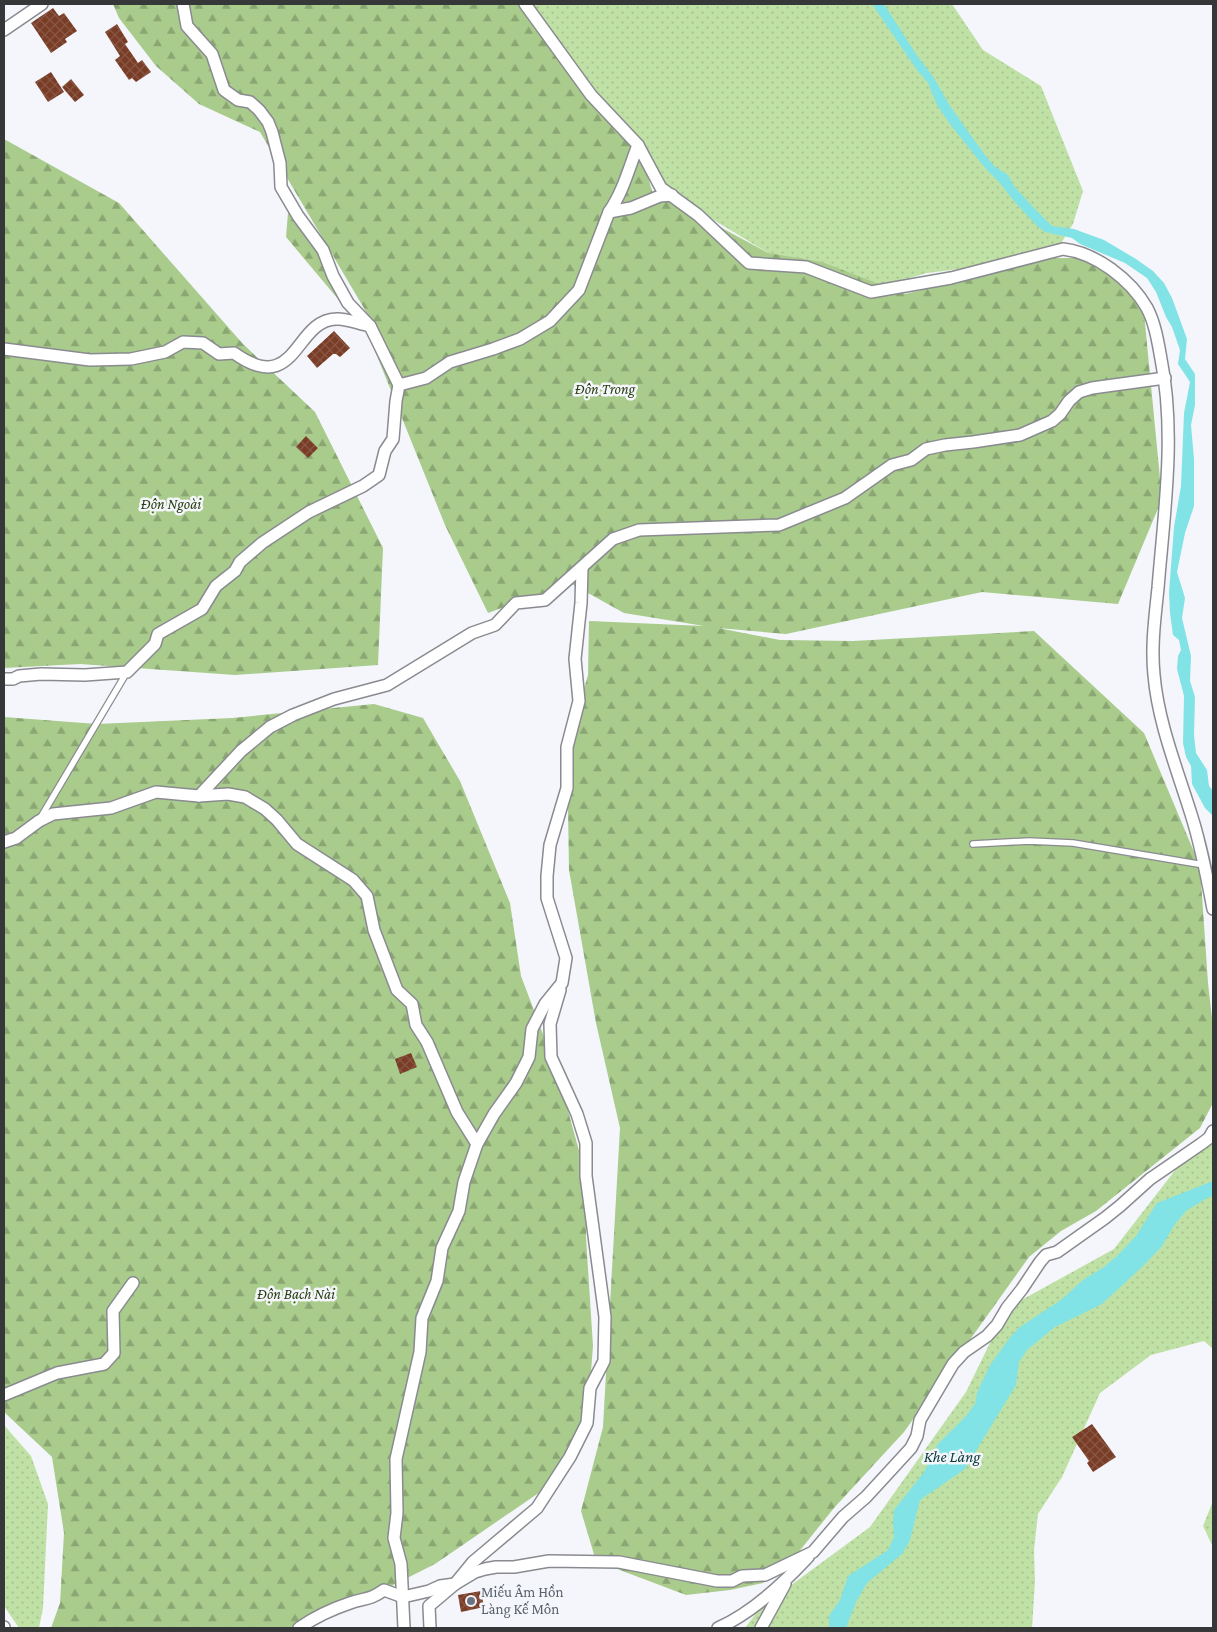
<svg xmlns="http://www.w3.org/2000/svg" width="1217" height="1632" viewBox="0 0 1217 1632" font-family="'Crimson Pro',serif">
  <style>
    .grass { fill: url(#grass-dots) }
    .forest { fill: url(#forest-firs) }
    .water { fill: #81e3e6 }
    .building { fill: url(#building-cross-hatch) }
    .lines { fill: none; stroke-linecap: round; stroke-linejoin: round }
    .service-casing { stroke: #8a8b90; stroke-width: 8 }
    .minor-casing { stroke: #8a8b90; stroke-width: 14 }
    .service { stroke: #fff; stroke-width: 5.5 }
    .minor { stroke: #fff; stroke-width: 11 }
    .worship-dot { fill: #6b7280; stroke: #f4f6fb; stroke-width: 2 }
    .labels { text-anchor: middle; stroke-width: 5; stroke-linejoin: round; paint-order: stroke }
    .park-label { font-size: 15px; font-style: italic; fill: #293e12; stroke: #f4f6fb }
    .worship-label { font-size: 15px; fill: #5b616d; stroke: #f4f6fb; text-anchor: start }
    .water-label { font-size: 16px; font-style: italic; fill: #08393b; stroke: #f4f6fb }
  </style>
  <defs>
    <pattern id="grass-dots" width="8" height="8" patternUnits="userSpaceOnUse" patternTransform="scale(1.25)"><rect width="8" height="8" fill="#c0e1a5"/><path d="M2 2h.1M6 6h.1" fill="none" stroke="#a6c28f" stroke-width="1.8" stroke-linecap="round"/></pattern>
    <pattern id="forest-firs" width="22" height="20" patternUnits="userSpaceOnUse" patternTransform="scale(1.25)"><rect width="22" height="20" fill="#a9cb8c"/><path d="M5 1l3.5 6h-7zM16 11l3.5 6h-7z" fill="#8aa673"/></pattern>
    <pattern id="building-cross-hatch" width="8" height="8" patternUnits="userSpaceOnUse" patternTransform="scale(1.25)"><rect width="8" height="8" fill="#793c25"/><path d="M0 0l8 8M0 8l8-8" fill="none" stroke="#885745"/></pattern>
  </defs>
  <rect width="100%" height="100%" fill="#f4f6fb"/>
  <g class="grass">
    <polygon points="525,4 952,4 983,50 1041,86 1083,191 1073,224 1052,258 927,273 883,286 768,253 661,188"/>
    <polygon points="1213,1132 1213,1349 1204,1341 1151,1355 1100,1393 1062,1477 1038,1514 1034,1550 1035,1581 1032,1628 745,1628 760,1608 870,1527 966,1392 1007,1308 1114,1249 1190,1151"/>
    <polygon points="4,1425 31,1456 48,1504 43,1608 39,1628 19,1628 4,1606"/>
    <polygon points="1213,1501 1213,1547 1203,1526"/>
  </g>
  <g class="forest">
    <polygon points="113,4 523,4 638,145 654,197 672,195 698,215 768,253 822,262 905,294 1052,258 1080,258 1098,268 1115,280 1129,292 1144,313 1162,499 1118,604 982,592 786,634 718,628 780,640 853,641 1034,631 1144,733 1200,866 1208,983 1213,1027 1213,1103 1200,1128 1096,1211 1061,1231 1029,1257 904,1432 834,1508 785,1569 763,1583 730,1590 686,1595 596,1561 581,1511 603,1427 620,1128 596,1023 569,870 567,747 588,675 589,621 704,626 624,613 570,583 488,613 445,525 369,336 286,237 289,201 334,276 378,332 260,132 199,104 156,66 119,18"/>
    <polygon points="4,139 119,203 243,344 315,412 383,548 378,665 235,675 80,664 4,668"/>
    <polygon points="374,704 423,718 460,781 510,903 521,976 557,1071 586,1176 586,1238 593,1346 587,1423 559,1479 435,1564 308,1628 51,1628 60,1603 64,1533 52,1457 4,1412 4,717 97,724 232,718"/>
  </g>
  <g class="water">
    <polygon points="872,4 884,4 916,54 934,78 950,106 985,155 994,166 1008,175 1014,186 1034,208 1052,226 1074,229 1104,240 1136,259 1153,271 1164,283 1172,298 1187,339 1185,359 1195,374 1195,405 1191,425 1194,459 1194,506 1185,533 1177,572 1185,598 1182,618 1191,656 1190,681 1195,697 1194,735 1196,753 1207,770 1209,786 1213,791 1213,816 1205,808 1192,784 1191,766 1186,757 1183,743 1184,696 1177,669 1178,656 1181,650 1179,640 1173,635 1170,613 1169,592 1174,527 1181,486 1184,413 1190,382 1178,364 1180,350 1172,327 1166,317 1156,292 1147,278 1125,263 1080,244 1072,238 1045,232 1036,225 1013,200 999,182 986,169 952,127 937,105 928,83 917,70"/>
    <polygon points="1213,1181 1213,1196 1207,1198 1186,1211 1175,1224 1162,1246 1143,1266 1102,1304 1055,1327 1027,1350 1019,1362 1016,1385 965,1469 920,1500 910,1540 902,1554 867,1583 856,1602 846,1628 829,1628 829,1616 840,1600 848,1576 888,1550 894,1537 893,1523 894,1510 924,1472 938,1444 966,1416 975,1404 977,1393 990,1365 1011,1336 1020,1327 1061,1300 1083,1280 1104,1267 1117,1256 1136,1236 1157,1203"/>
  </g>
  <g class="building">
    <polygon points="53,8 59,16 64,13 77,31 65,39 67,42 51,53 31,23"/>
    <polygon points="117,24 128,42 125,44 138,63 142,60 151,72 136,82 132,78 129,80 115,60 120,56 105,32"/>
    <polygon points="51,72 64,92 48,102 35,82"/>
    <polygon points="71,79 84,95 75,102 62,87"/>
    <polygon points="334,331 350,348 340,357 336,354 333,354 317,368 307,356"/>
    <polygon points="306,436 318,448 308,458 296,447"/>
    <polygon points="411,1053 417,1067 400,1074 395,1059"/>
    <polygon points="1092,1424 1116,1457 1093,1472 1087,1463 1089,1461 1072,1437"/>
    <polygon points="481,1591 484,1607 461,1612 458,1595"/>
  </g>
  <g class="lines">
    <defs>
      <g id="service">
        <polyline points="41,817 127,672"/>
        <polyline points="973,844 1029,841 1073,843 1204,865"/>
      </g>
      <g id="minor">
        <polyline points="183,4 187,26 212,54 224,90 238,100 250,102 259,110 268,122 272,132 280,163 281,187 298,216 323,250 333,276 348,303 370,326 399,385"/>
        <path d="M525,4L591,95L638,145L661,188L698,215L749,263L806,267L871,292L951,278L1063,249C1080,251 1097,259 1111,269C1126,280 1138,292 1147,308C1155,323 1158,342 1161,359C1176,434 1164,513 1158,588C1155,617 1151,646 1154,675C1158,722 1177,769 1191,814C1201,845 1207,877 1213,909"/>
        <polyline points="4,30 42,4"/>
        <polyline points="609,212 631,208 660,196 672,195"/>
        <path d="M4,349L90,360L131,359L165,352L183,342L203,343L219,354L234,353C297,398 294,320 336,319C346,318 359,324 370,326"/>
        <path d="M4,679H13L19,676L41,674L85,675L127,672L155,644L158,634L202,609L216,586L235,571L240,562L262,543L309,512L363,486L379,475L385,451L393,439L396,401L399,385L426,378L450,362L493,349L520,339L550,321L579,290L609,212C623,192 629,168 638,145"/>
        <polyline points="199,796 228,794 245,797 265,809 277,820 297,844 353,880 367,896 374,930 397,990 412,1004 416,1025 427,1042 457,1112 477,1144"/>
        <polyline points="4,842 16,838 39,821 53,814 111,808 156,792 199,796 241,751 270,727 293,715 334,699 387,685 472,633 495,625 516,603 545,600 613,539 639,530 779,525 845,498 892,465 911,460 926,449 945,445 973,442 1020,435 1052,421 1060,414 1069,401 1079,392 1092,388 1165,378"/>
        <polyline points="4,1395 57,1373 104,1364 114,1353 113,1311 133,1283"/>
        <polyline points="4,1627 4,1628"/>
        <path d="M299,1628C315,1617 332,1609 350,1603C365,1598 370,1600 384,1590L403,1597L429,1591L440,1586L455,1584L475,1572L485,1569L496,1567H514L549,1561L619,1562L717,1581H732L742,1576L765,1575L813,1552L843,1517L866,1497L911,1448L917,1436L920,1420L953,1364L964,1352L987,1336L997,1325L1007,1308L1022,1289L1040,1262L1046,1255L1057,1252L1105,1218L1120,1206L1150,1179L1201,1144L1209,1138L1213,1131"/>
        <polyline points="404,1628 401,1564 394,1538 397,1513 396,1459 420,1352 422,1318 437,1281 442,1248 459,1211 464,1182 477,1144 494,1114 516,1083 529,1057 532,1029 545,1004 562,983 566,958 547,898 547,876 550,845 567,788 567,747 579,701 575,659 581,603 582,568"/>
        <polyline points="430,1628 429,1606 455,1584 473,1562 537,1508 570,1457 587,1423 590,1388 604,1361 605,1317 586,1176 586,1143 577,1114 551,1057 550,1024 560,990"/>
        <path d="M718,1628C752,1613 782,1585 808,1557"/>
        <polyline points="761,1628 785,1584"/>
      </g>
    </defs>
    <use href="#service" class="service-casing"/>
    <use href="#minor" class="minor-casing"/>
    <use href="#service" class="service"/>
    <use href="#minor" class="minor"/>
  </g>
  <circle class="worship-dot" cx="471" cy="1601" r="5"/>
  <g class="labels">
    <g class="park-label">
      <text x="605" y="394">Độn Trong</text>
      <text x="171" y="509">Độn Ngoài</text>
      <text x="296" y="1299">Độn Bạch Nài</text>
    </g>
    <g class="worship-label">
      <text x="481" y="1597">Miếu Âm Hồn<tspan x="481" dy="17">Làng Kế Môn</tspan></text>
    </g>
    <g class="water-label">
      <text x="952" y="1462">Khe Làng</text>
    </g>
  </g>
  <rect width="1217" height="1632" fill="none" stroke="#363739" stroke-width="10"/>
</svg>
